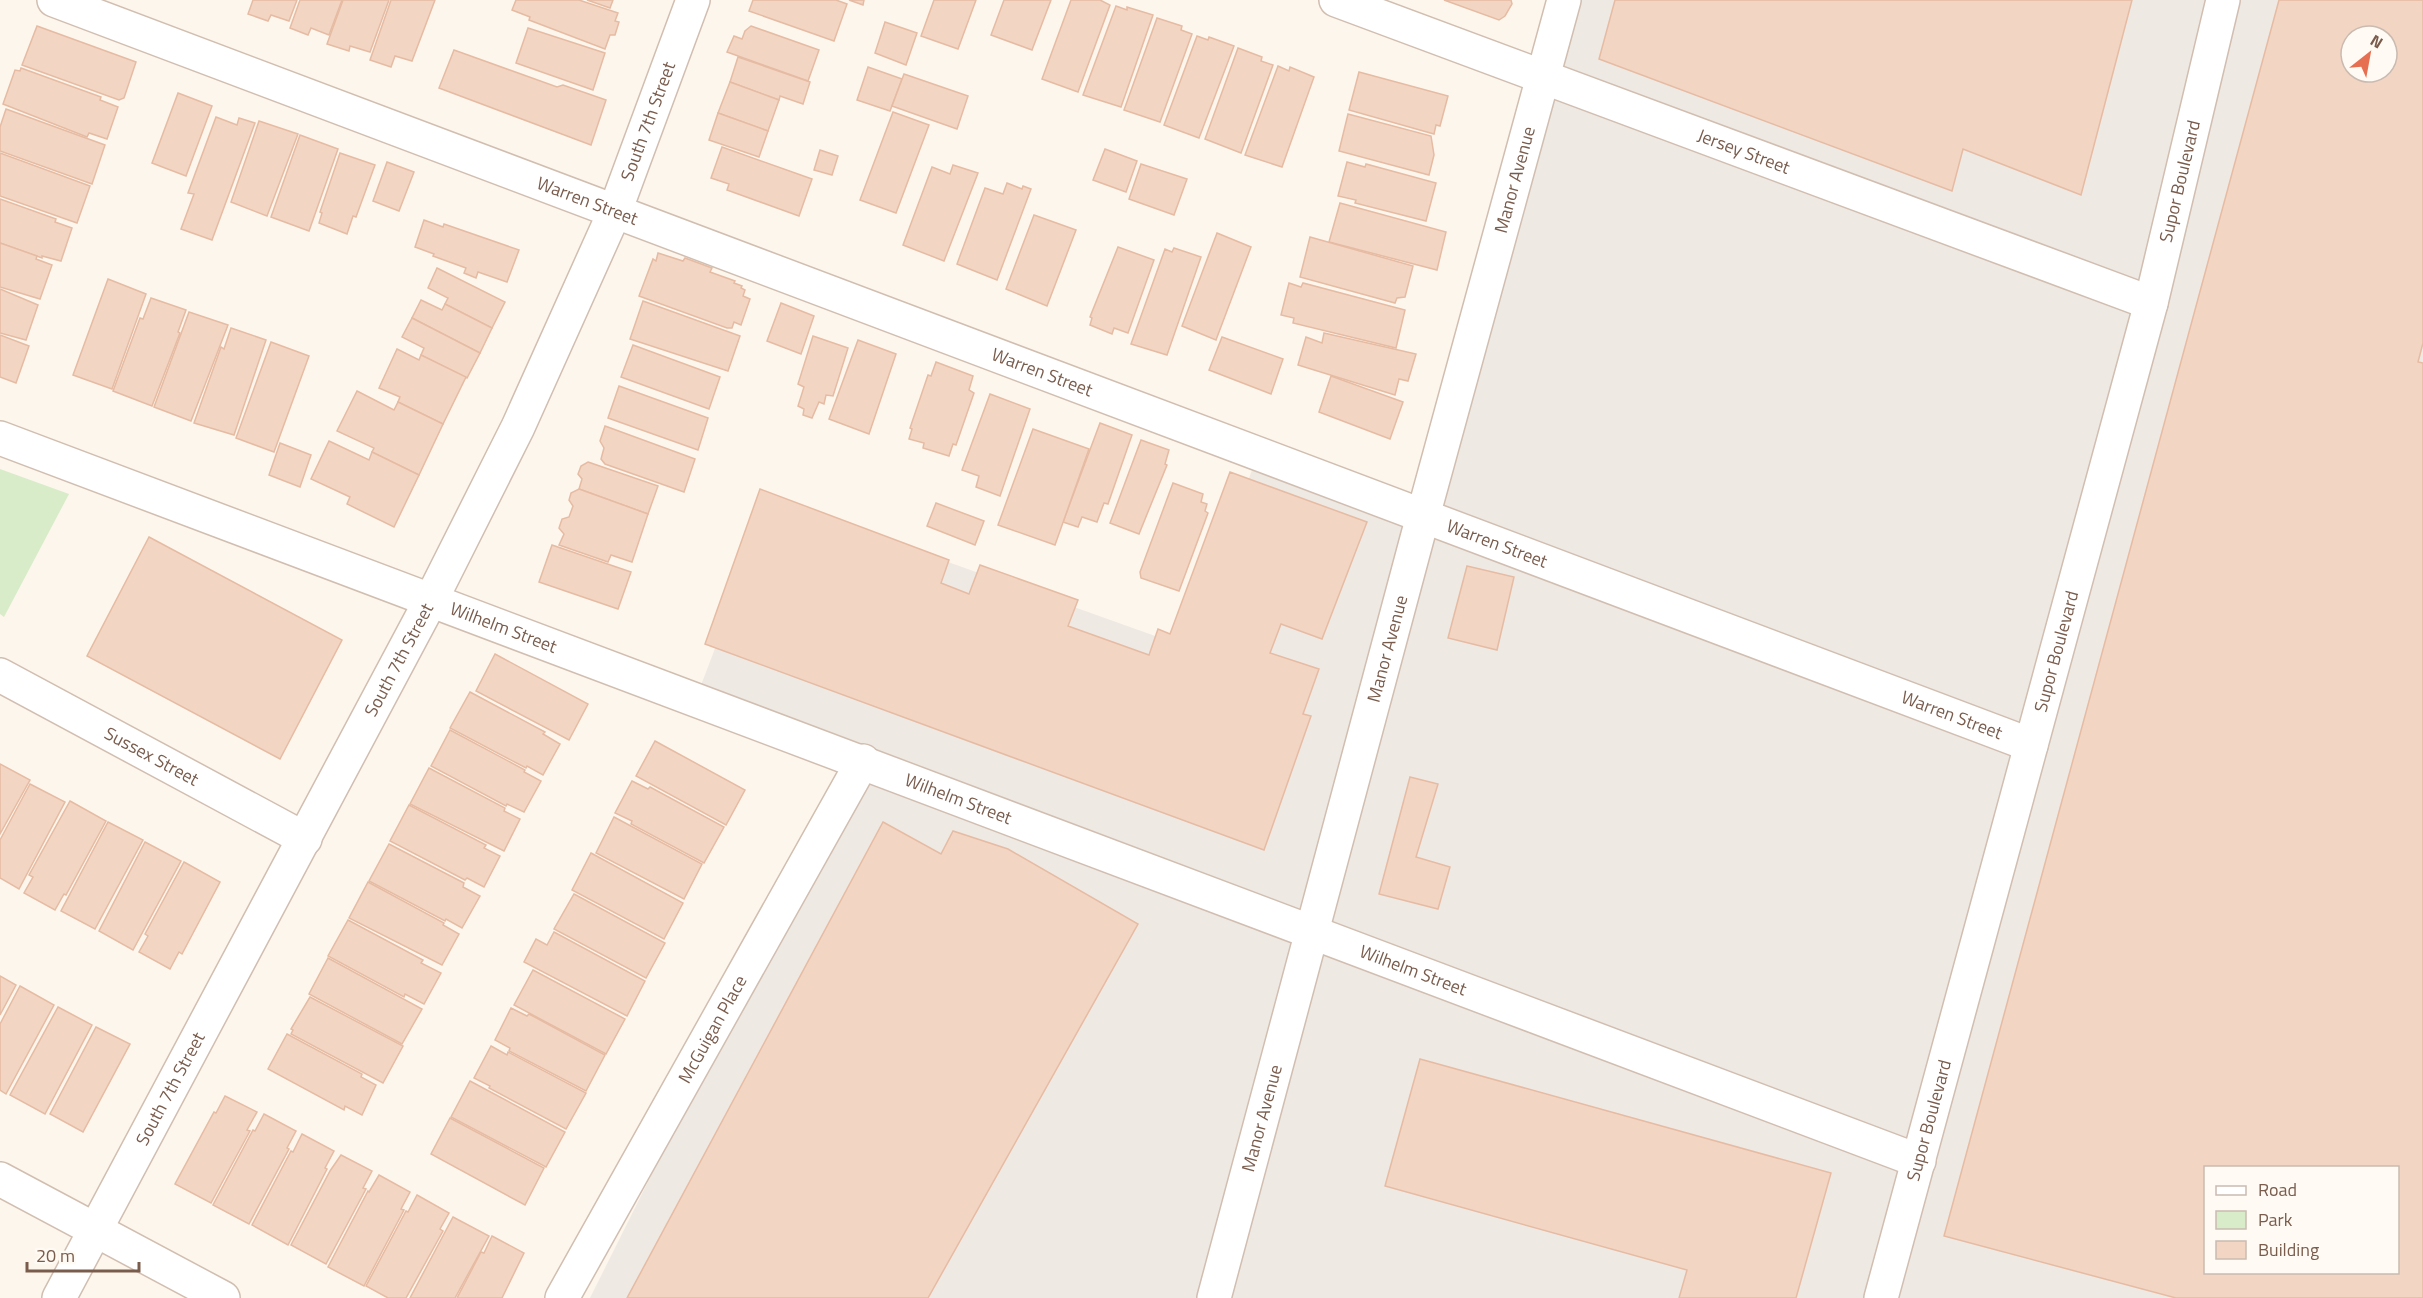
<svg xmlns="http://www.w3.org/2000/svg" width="2423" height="1298" viewBox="0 0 2423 1298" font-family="'Titillium Web',sans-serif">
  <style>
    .industrial { fill: #efe9e4; fill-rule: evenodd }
    .green { fill: #d8ecc9 }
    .building { fill: #f3d5c3; stroke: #e6bba3; stroke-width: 1.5; fill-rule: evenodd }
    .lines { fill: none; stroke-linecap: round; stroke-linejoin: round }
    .street-casing { stroke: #d1beb0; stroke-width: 36 }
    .street { stroke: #fff; stroke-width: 33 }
    .labels { text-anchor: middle; stroke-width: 6; stroke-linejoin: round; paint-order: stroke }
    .street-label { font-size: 18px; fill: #7a5c4d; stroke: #fffaf3 }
  </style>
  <rect width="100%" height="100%" fill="#fdf6ec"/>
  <path class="industrial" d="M1578,0H2423V1298H590L863,751L698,693L772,499L1186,647L1261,446L1438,508ZM2351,36H2387V72H2351ZM2206,1168H2398V1272H2206Z"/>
  <polygon class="green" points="0,469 69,494 4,617 0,614"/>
  <g class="building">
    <polygon points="253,0 297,0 289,21 271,15 268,21 248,14"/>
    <polygon points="300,0 342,0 329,35 311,28 308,35 290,28"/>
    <polygon points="343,0 389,0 370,52 350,46 349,51 327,44"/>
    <polygon points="391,0 435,0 412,61 395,56 391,67 370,60"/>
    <polygon points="516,0 579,0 618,13 615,21 619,22 615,35 610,35 605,49 529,20 530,17 512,10"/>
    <polygon points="587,0 613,0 610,8"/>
    <polygon points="753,0 836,0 847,4 834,41 749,11"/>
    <polygon points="849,0 864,0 863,5"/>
    <polygon points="934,0 976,0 958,49 921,36"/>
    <polygon points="1004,0 1051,0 1032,50 991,35"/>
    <polygon points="1071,0 1100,0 1110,5 1078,92 1042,79"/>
    <polygon points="1444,0 1511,0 1512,4 1505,16 1499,20"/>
    <polygon points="1615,0 2132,0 2081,195 1963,149 1952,191 1599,59"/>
    <path d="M2279,0H2423V343L2418,362L2423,363V1298H2176L1944,1236ZM2351,36H2387V72H2351ZM2206,1168H2398V1272H2206Z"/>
    <polygon points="1116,6 1127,10 1127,7 1153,15 1121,107 1083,95"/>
    <polygon points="1157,18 1182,26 1181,30 1192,34 1160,122 1124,110"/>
    <polygon points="885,22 917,33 906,65 875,53"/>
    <polygon points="37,26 136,62 124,98 119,100 22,65"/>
    <polygon points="751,26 819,50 808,81 727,52 734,36 742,39 745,31"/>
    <polygon points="528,28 605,53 593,90 516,63"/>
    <polygon points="1197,36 1208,40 1209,37 1234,46 1199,138 1164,125"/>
    <polygon points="1238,48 1262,57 1261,61 1273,65 1241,153 1205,139"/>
    <polygon points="454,50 557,87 563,85 606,100 591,145 439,88"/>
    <polygon points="738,57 810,82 803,104 780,96 779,100 730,82"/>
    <polygon points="1278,66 1289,71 1290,67 1314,77 1282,167 1245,155"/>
    <polygon points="868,67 902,79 890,111 857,100"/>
    <polygon points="21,68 101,97 100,100 118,107 107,139 89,133 87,137 3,104 15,70 20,71"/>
    <polygon points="1359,72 1448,96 1440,126 1436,125 1434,134 1349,110"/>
    <polygon points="904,74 968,96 957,129 892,106"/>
    <polygon points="730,82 779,100 768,131 718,113"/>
    <polygon points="178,93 212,106 186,176 152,163"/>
    <polygon points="6,109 105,145 92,184 0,151 0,127"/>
    <polygon points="893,112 929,125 896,213 860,200"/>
    <polygon points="718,113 768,131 759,157 709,140"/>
    <polygon points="1348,114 1431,136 1434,155 1429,175 1339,151"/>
    <polygon points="216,117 237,125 239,118 255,123 212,240 181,229 194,194 188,193"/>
    <polygon points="259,121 298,134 267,216 231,202"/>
    <polygon points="300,135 338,149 309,231 271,217"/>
    <polygon points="722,147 812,179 799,216 727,190 729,184 711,178"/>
    <polygon points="1105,149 1137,161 1126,192 1093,180"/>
    <polygon points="820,150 838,156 832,175 814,170"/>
    <polygon points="0,153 90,186 77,223 0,196"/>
    <polygon points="340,153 375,165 356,217 353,216 347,234 319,223 322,213 320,212"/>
    <polygon points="387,162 414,172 399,211 373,201"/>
    <polygon points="1347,162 1365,167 1366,164 1436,183 1426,221 1355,203 1356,200 1338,196"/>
    <polygon points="1141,164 1187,179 1174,215 1129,199"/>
    <polygon points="953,165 978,173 944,261 903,245 932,167 950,174"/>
    <polygon points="1007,183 1022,189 1023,186 1031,189 997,280 957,264 985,188 1003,194"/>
    <polygon points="0,199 56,219 55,222 72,228 61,261 42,256 42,258 0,243"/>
    <polygon points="1340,203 1446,232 1437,270 1329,242"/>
    <polygon points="1034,215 1076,230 1047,306 1006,289"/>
    <polygon points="424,220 443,227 444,224 519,250 507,282 478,272 476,278 464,273 466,268 433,256 434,254 415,247"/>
    <polygon points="1217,233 1251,247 1216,340 1182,326"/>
    <polygon points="1310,237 1413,266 1405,297 1397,298 1395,303 1300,277"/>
    <polygon points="0,243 37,256 36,259 52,265 40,299 0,287"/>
    <polygon points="1118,247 1154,260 1128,333 1114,328 1112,334 1090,325 1092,318 1090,317"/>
    <polygon points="1174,248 1201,257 1167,355 1131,344 1165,249 1172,252"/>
    <polygon points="658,253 683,261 685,258 712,268 710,272 735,281 734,283 742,286 741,288 745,290 743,296 750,299 741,325 734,322 732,328 727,328 639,296 653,259 656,261"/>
    <polygon points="437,268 505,302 492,328 445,304 448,298 428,288"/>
    <polygon points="108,279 146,294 112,389 73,375"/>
    <polygon points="1289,283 1301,287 1303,283 1405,310 1396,348 1293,323 1294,318 1281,315"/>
    <polygon points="0,289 38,305 26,340 0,333"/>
    <polygon points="151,298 186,310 178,332 180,333 152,406 113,391 140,318 143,319"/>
    <polygon points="421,300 442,310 445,304 492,328 480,353 412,318"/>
    <polygon points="643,301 740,336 728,371 630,339"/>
    <polygon points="781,303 814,316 801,354 767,341"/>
    <polygon points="189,312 228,325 191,421 154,407"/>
    <polygon points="412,318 480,353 467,378 421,355 424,348 402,337"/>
    <polygon points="231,328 266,340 234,435 194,423 221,347 224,349"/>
    <polygon points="1324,333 1416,354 1408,381 1399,379 1395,395 1298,365 1306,337 1322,343"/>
    <polygon points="0,335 29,346 16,383 0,377"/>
    <polygon points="813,336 848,348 833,396 826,395 824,404 819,402 812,418 803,415 804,409 798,406 804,387 798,384"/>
    <polygon points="1222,337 1283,359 1271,394 1209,370"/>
    <polygon points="858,340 896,354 869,434 829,419"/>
    <polygon points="271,342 309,356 274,452 236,438"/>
    <polygon points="633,345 720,377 709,409 621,377"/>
    <polygon points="397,349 419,360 421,355 466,377 443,424 398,402 400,397 379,388"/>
    <polygon points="936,362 973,376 969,390 974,393 956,445 953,444 949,456 923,448 924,443 909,439 912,429 910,428 928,375 931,376"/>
    <polygon points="1331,376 1403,402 1390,439 1319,412"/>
    <polygon points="619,386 708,418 698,450 608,418"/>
    <polygon points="357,391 394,410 398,402 443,424 419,475 372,452 374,448 337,431"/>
    <polygon points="990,394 1030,409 1000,496 976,487 979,476 962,470"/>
    <polygon points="1100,423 1132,435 1108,504 1104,503 1097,522 1082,517 1078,527 1063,522"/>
    <polygon points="605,426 695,459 684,492 605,464 601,459 604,448 600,441"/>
    <polygon points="1033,429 1089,449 1055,545 998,525"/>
    <polygon points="1141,440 1169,450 1165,464 1167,465 1139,534 1110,523"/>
    <polygon points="329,441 369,460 372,452 419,475 394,527 347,504 350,497 311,479"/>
    <polygon points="280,443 311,455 300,487 269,475"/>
    <polygon points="588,462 658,486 648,514 579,489 582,479 578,474 581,466"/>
    <polygon points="1230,472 1367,522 1322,639 1281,624 1270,653 1319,669 1303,714 1311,716 1264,850 705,644 760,489 949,560 941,583 969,594 980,565 1078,600 1068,626 1149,655 1158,629 1170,634"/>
    <polygon points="1173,483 1203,494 1201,502 1207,504 1205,511 1208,513 1179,591 1141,578 1140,572"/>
    <polygon points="579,489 648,514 632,562 611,555 608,562 559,545 564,534 559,528 562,519 569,517 573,506 569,500 571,493"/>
    <polygon points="936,503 984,521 975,545 927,526"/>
    <polygon points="149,537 342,640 280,759 87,656"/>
    <polygon points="552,545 631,572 618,609 539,582"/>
    <polygon points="1467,566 1514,577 1497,650 1448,638"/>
    <polygon points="495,654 588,704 569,740 476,691"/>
    <polygon points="470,692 545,732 543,734 560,744 543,775 527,766 526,768 450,728"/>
    <polygon points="450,730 525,770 524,772 541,781 524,812 507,804 506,806 431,766"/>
    <polygon points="655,741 745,790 726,825 636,776"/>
    <polygon points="0,764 30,780 0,834"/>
    <polygon points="429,768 505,808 504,811 520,819 504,851 410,804"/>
    <polygon points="1410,777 1438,784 1416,857 1450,867 1438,909 1379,894"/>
    <polygon points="632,781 648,789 650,787 724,827 704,863 631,824 632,821 615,813"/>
    <polygon points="30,784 65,802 19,889 0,878 0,840"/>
    <polygon points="70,801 106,821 66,895 64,894 55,910 24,893 33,877 29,875"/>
    <polygon points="409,805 486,845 484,848 500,856 484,887 467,878 465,880 390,841"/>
    <polygon points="614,817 702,864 684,899 596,853"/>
    <polygon points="108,822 143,840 95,929 61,911"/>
    <polygon points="883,822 941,854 953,831 1008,849 1138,924 928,1298 627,1298"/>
    <polygon points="145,842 181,861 133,950 99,931"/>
    <polygon points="389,844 464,883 463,887 480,896 462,928 446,919 445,921 369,881"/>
    <polygon points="591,853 683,903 664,939 572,890"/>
    <polygon points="184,862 220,882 182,954 179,952 170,969 139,952 148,936 145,934"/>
    <polygon points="368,882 444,923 443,925 459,934 442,965 349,918"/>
    <polygon points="574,894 665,943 646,978 554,929"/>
    <polygon points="348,920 423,960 421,963 441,973 424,1004 405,994 404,997 328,956"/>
    <polygon points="554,932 645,981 627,1016 524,962 536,939 547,945"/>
    <polygon points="328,958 422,1009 402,1044 309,994"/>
    <polygon points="533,970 625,1019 606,1054 514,1005"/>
    <polygon points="0,976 16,985 0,1015"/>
    <polygon points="20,986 54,1005 6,1094 0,1090 0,1024"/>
    <polygon points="310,997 403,1046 383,1083 291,1034 293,1030 291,1029"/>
    <polygon points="58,1007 92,1025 45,1114 10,1095"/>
    <polygon points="511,1008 527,1016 529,1014 605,1055 586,1091 509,1051 510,1048 495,1040"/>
    <polygon points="96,1027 130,1044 83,1132 50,1114"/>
    <polygon points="287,1034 362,1074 361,1077 376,1085 362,1115 345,1106 344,1110 268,1069"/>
    <polygon points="491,1046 507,1055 508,1052 586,1093 566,1129 489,1088 490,1086 474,1078"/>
    <polygon points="1420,1059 1831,1173 1796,1298 1679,1298 1687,1270 1385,1186"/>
    <polygon points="470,1081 565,1132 546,1167 451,1117"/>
    <polygon points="225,1096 257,1112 247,1130 250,1131 211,1203 175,1184 214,1112 216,1113"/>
    <polygon points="264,1114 296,1131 287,1148 289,1149 249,1224 213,1205 253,1130 255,1131"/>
    <polygon points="450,1118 544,1168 525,1205 431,1154"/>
    <polygon points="302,1134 334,1151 325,1168 327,1169 288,1245 252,1225 291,1151 293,1152"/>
    <polygon points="341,1155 372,1171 363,1188 366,1189 326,1264 291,1245 330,1171"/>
    <polygon points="379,1175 410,1192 401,1209 404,1210 364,1286 328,1267 368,1191 369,1192"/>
    <polygon points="417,1195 449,1213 440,1229 443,1231 406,1298 388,1298 366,1286 406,1211 408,1212"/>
    <polygon points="453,1217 489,1236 455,1298 410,1298"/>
    <polygon points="492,1236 524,1253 502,1298 457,1298 481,1252 484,1253"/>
  </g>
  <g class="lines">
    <defs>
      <g id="street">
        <path id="s1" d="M54,0L2031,745"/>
        <path id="s2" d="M1336,0L2151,303"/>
        <path id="s3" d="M0,438L1919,1161"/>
        <path id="s4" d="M0,675L305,839"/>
        <polyline points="0,1179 223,1298"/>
        <path id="s5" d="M59,1298L431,600L518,427L615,211L693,0"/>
        <path id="s6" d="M562,1298L863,761"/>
        <path id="s7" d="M1214,1298L1423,516L1564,0"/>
        <path id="s8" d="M1881,1298L2151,303L2223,0"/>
      </g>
    </defs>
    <use href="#street" class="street-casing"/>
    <use href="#street" class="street"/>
  </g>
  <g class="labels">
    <g class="street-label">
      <text dy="6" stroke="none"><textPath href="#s5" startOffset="1317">South 7th Street</textPath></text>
      <text dy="6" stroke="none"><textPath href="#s2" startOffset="435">Jersey Street</textPath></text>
      <text dy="6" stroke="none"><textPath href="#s7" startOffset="1158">Manor Avenue</textPath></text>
      <text dy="6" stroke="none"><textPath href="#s8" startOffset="1156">Supor Boulevard</textPath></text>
      <text dy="6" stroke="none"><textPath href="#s1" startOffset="570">Warren Street</textPath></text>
      <text dy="6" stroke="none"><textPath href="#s1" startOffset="1056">Warren Street</textPath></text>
      <text dy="6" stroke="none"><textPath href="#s1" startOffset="1542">Warren Street</textPath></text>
      <text dy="6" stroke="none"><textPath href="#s3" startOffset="538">Wilhelm Street</textPath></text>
      <text dy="6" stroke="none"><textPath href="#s7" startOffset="672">Manor Avenue</textPath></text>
      <text dy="6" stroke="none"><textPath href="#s8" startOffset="670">Supor Boulevard</textPath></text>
      <text dy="6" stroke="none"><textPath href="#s5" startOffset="723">South 7th Street</textPath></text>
      <text dy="6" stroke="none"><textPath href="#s1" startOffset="2028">Warren Street</textPath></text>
      <text dy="6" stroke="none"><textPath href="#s4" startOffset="172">Sussex Street</textPath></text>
      <text dy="6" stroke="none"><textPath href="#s3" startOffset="1024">Wilhelm Street</textPath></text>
      <text dy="6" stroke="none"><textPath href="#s3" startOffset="1510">Wilhelm Street</textPath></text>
      <text dy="6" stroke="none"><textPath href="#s6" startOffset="308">McGuigan Place</textPath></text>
      <text dy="6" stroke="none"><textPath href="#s5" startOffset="237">South 7th Street</textPath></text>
      <text dy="6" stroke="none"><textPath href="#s7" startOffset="186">Manor Avenue</textPath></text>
      <text dy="6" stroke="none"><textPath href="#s8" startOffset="184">Supor Boulevard</textPath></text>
    </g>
  </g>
  <rect x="2204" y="1166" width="195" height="108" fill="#fffaf3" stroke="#cabbb1" stroke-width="1.5"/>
  <rect x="2216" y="1186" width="30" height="9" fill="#ffffff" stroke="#cabbb1" stroke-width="1.5"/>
  <text x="2258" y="1196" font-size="18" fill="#7a5c4d">Road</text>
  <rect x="2216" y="1211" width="30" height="18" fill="#d8ecc9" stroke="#cabbb1" stroke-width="1.5"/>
  <text x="2258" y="1226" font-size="18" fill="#7a5c4d">Park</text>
  <rect x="2216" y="1241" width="30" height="18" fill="#f3d5c3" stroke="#cabbb1" stroke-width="1.5"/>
  <text x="2258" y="1256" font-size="18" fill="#7a5c4d">Building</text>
  <g transform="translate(2369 54) rotate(31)"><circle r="28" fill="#fffaf3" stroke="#cabbb1" stroke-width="1.5"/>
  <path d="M0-4.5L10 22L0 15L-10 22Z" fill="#e76f51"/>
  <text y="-9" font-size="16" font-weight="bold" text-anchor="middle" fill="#7a5c4d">N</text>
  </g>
  <path d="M27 1262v9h112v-9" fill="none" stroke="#7a5c4d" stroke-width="3"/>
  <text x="36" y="1262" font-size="18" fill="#7a5c4d" stroke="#fffaf3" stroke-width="4.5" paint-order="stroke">20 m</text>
</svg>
